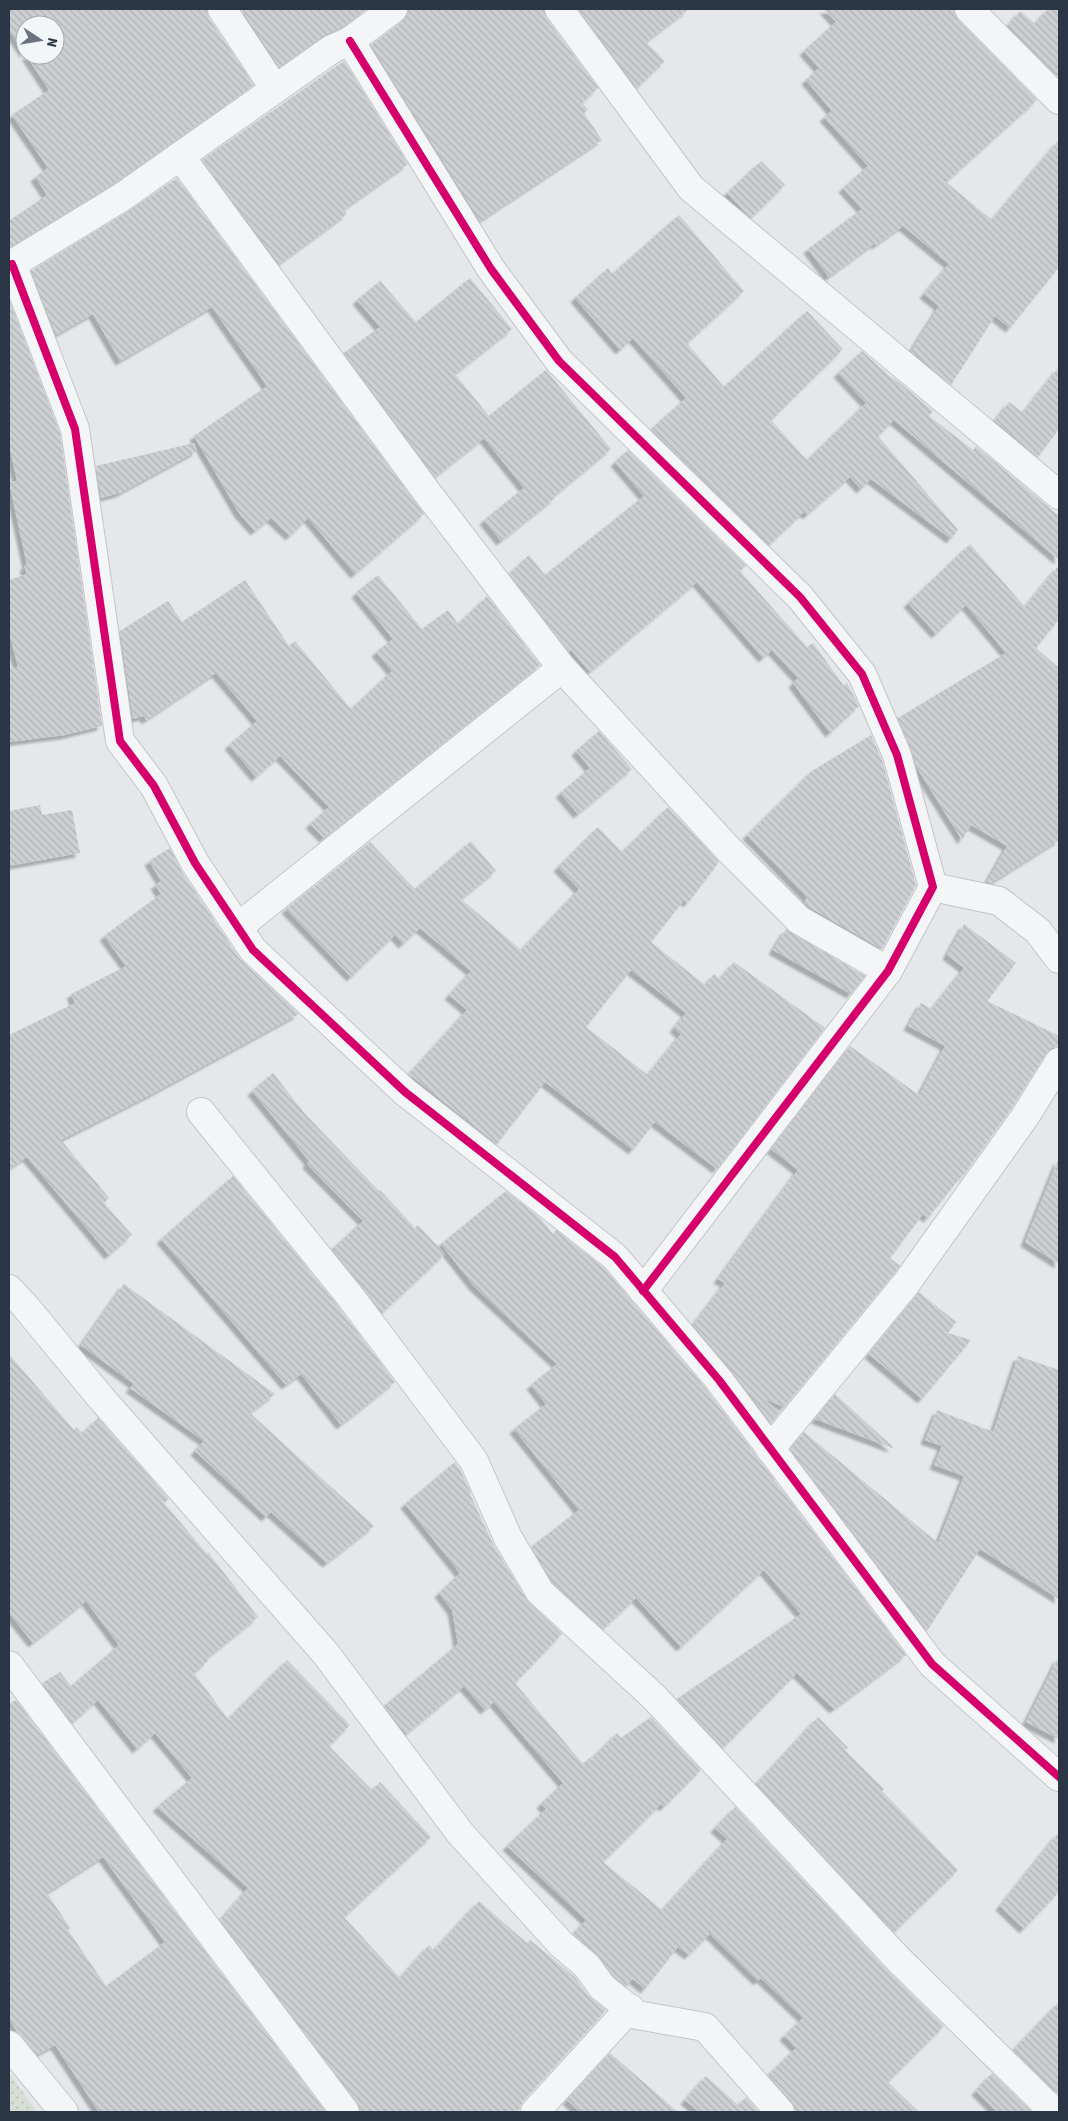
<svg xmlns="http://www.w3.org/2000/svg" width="1068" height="2121" viewBox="0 0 1068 2121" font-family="'Source Sans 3',sans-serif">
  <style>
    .grass { fill: url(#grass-dots) }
    .building { fill: url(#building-back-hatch); fill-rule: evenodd; filter: url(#shadow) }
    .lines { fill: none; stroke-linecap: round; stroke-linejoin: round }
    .minor-casing { stroke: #c3c5c8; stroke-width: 30 }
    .minor { stroke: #f4f5f7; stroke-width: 28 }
    .cycleway-casing { stroke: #f3f6f9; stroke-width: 11 }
    .cycleway { stroke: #d6006c; stroke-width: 8 }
  </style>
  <defs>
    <pattern id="grass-dots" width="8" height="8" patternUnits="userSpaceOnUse" patternTransform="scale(1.25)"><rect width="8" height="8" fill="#d6ded5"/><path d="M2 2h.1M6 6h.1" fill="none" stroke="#b8bfb8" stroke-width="1.8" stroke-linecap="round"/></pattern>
    <pattern id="building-back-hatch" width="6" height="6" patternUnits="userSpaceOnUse" patternTransform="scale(1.25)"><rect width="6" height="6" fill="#cdcfd3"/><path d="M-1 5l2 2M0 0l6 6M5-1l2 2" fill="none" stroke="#b0b2b6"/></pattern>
    <filter id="shadow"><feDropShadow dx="-4.5" dy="4.5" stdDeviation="1" flood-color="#0004"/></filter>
  </defs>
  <rect width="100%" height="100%" fill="#e5e7ea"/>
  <polygon class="grass" points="9,2073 37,2112 9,2112"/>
  <g class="building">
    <polygon points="9,9 207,9 209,18 254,85 113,184 9,248 9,221 47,195 35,177 48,168 12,115 49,90 26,55 55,55 55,25 25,25 25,54 9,30"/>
    <polygon points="241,9 367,9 342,27 323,36 279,67"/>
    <polygon points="408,9 544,9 546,18 598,88 582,103 588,110 584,113 602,140 480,221 371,45 403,21 407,16"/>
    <polygon points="578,9 689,9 646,42 665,61 637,88"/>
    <polygon points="824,9 954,9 958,20 1037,100 946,182 992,220 1059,140 1059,267 1010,328 995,316 951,385 911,351 939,306 924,294 949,264 903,226 876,245 875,243 829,277 808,249 862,209 843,188 868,166 824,117 832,111 806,80 819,68 804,51 836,22"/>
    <polygon points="1048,9 1059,9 1059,78 1008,26 1020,11 1035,24"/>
    <polygon points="344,61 408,164 344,209 347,214 279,264 202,160"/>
    <polygon points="761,161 785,185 751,218 727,193"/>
    <polygon points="177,178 424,514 355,574 308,518 290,536 271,518 255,531 239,513 194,436 267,386 212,307 120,361 93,314 56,335 31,271 130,210"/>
    <polygon points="679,215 744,291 687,343 724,387 807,311 843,349 771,420 807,460 866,403 838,373 862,351 893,379 894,378 933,411 929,416 973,450 976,446 1059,516 1059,560 894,420 878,436 958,530 951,539 871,479 861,489 850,477 807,515 804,512 769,545 651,429 686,398 633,338 620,350 575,298 608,268 612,274"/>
    <polygon points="470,278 512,329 455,374 489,416 546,370 611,449 554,496 555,498 501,541 484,520 524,488 484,438 435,477 344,353 380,327 357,300 380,281 416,322"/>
    <polygon points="9,299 60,433 102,726 65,735 9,742 9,668 18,667 9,632 9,580 27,574 24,566 27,565 9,482 17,481 9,444"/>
    <polygon points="1059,367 1059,429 1038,457 995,421 1009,402 1023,413"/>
    <polygon points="194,443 197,451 120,493 101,498 96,466"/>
    <polygon points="628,450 746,566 740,571 807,647 813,643 844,686 847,683 859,706 830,733 793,683 798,678 772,650 763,658 697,582 590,672 571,650 569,652 509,574 529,555 545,575 644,496 615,462"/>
    <polygon points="970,544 1025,607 1059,565 1059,619 1036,648 1059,668 1059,840 991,883 987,882 1007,846 971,825 962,840 917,768 911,749 898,718 1006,653 966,605 936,634 908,603"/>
    <polygon points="378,575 422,629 448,610 458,624 487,596 540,665 324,838 310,824 329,807 280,756 256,777 229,745 257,721 216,673 146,720 144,716 133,719 120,631 168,601 182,622 245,580 289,646 295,641 351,709 392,671 376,652 393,639 356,593"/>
    <polygon points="599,731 632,769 578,814 560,793 590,768 576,751"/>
    <polygon points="871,735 882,760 916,885 882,949 809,907 804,903 807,897 747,835 812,771"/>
    <polygon points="40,805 42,815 72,810 80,853 9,866 9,811"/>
    <path d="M668,807L719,862L688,903L684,900L651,942L705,985L714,974L720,979L734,962L825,1028L717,1169L655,1122L633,1150L545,1082L497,1144L409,1074L467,1010L449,995L471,971L420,928L403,944L395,935L351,977L286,909L370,842L415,889L471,841L496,871L461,899L521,950L579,889L558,867L598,827L622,852ZM631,970L686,1013L674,1028L681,1034L648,1075L586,1027Z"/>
    <polygon points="170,848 182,872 240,959 299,1014 150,1095 61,1140 109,1198 104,1203 132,1235 109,1255 27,1157 9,1169 9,1035 75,1003 71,994 126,966 104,936 161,894 155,885 161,881 149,861"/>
    <polygon points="964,924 1016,963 987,1001 1059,1036 1059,1046 1051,1048 1046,1054 1011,1109 963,1176 962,1175 928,1218 923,1214 890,1258 900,1266 893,1275 784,1407 764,1399 780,1412 771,1423 731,1370 693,1325 725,1283 718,1279 798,1170 771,1149 850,1046 919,1095 945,1046 908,1026 921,1003 932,1009 964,968 947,955"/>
    <polygon points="786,929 865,976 851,994 773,950"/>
    <polygon points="273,1073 306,1115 379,1191 380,1190 415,1228 418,1225 445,1254 382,1313 332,1249 363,1221 307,1164 309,1161 252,1091"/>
    <polygon points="1058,1160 1059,1160 1059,1264 1025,1242"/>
    <polygon points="233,1176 337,1305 395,1382 341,1425 301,1374 286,1385 161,1239"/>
    <polygon points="506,1191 540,1218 553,1234 556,1230 604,1268 707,1390 906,1655 834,1709 797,1673 723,1748 677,1699 801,1614 764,1570 681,1647 636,1598 603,1629 552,1582 531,1547 579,1510 514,1429 546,1404 531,1385 557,1364 474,1286 441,1244"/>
    <polygon points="124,1284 275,1394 250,1413 374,1526 327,1563 271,1512 266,1517 195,1451 204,1441 130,1388 134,1384 81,1345"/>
    <polygon points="919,1292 956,1322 948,1333 971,1340 922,1399 869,1354"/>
    <polygon points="9,1354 74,1430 76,1427 82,1433 98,1418 163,1492 169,1499 164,1503 207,1554 208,1552 258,1617 206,1659 208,1661 194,1673 228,1719 287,1660 350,1725 329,1746 372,1790 380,1782 431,1837 344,1917 400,1978 429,1945 434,1950 479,1901 527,1943 530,1940 575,1977 589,1996 606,2010 523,2101 518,2112 360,2112 357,2103 220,1920 248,1888 157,1807 192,1778 155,1733 137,1749 98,1700 72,1723 42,1683 60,1672 71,1686 119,1645 86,1601 33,1643 9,1613"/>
    <polygon points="1018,1356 1059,1370 1059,1599 980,1549 927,1631 790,1449 804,1432 938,1543 964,1476 934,1465 942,1446 925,1440 937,1410 993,1432"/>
    <polygon points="835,1394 893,1447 892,1448 815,1419"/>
    <polygon points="455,1462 460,1469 471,1493 470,1494 494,1546 527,1600 562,1634 515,1683 583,1764 589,1758 590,1760 617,1733 621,1738 651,1717 701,1770 664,1807 661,1804 603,1862 662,1910 727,1839 715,1828 735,1807 887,1970 944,2026 888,2082 919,2112 795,2112 792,2102 768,2075 796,2048 784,2036 803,2018 761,1978 758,1981 710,1934 689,1955 678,1947 645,1989 633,1979 626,1986 613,1976 597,1954 573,1934 586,1920 507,1846 546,1809 541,1804 563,1783 494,1702 485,1710 464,1686 406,1734 384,1706 458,1644 452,1610 439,1593 460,1573 405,1504"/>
    <polygon points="1059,1656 1059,1739 1026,1722"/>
    <path d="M16,1700L326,2112H99L55,2045L37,2055L18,2033L9,2019V1704ZM103,1857L165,1942L106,1986L68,1930L70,1928L47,1893Z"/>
    <polygon points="818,1717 848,1748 845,1750 884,1789 882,1791 958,1870 894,1932 756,1784"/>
    <polygon points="1059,1832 1059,1892 1024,1929 1000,1906"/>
    <polygon points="1059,2002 1059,2091 1057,2093 1013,2050"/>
    <polygon points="610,2053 678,2112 580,2112 567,2100"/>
    <polygon points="992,2073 1032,2112 997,2112 976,2091"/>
    <polygon points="706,2076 738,2105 746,2097 759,2112 699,2112 685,2100"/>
  </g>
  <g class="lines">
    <defs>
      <g id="minor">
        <polyline points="222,9 275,89"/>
        <polyline points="559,9 691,188 1059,495"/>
        <polyline points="969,9 1059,100"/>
        <polyline points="350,41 491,269 559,361 800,597 862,674 897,755 933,887 888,971 643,1291"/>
        <polyline points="180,156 426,491 562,668 729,850 799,920 888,971"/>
        <polyline points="12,264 75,429 120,741 154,786 195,863 253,950 405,1092 615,1257 719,1380 932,1664 1059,1777"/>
        <polyline points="9,266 122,197 332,49 350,41 393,9"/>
        <polyline points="933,887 999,901 1038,931 1059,959"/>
        <polyline points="238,927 562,668"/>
        <polyline points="201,1112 349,1295 474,1461 508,1538 540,1592 655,1698 898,1959 1054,2112"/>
        <polyline points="9,1289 25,1306 101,1398 326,1654 460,1833 561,1944 587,1966 602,1987 637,2015 705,2027 780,2112"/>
        <polyline points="770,1449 905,1285 1024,1118 1059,1062"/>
        <polyline points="9,1665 345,2112"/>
        <polyline points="9,2045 64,2112"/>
        <polyline points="535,2112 630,2008"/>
      </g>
    </defs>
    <use href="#minor" class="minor-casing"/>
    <use href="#minor" class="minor"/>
    <defs>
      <g id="cycleway">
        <polyline points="350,41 491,269 559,361 800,597 862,674 897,755 933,887 888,971 643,1291"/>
        <polyline points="12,264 75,429 120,741 154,786 195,863 253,950 405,1092 615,1257 719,1380 932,1664 1059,1777"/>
      </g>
    </defs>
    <use href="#cycleway" class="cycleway-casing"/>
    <use href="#cycleway" class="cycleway"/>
  </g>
  <rect width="1068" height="2121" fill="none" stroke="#2a3545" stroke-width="20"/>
  <g transform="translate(40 40) rotate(102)"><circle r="24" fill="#f3f6f9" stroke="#a3a9b1"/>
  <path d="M0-4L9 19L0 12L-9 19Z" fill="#6b737f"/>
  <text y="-8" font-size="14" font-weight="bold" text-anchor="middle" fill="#2a3545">N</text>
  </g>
</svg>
